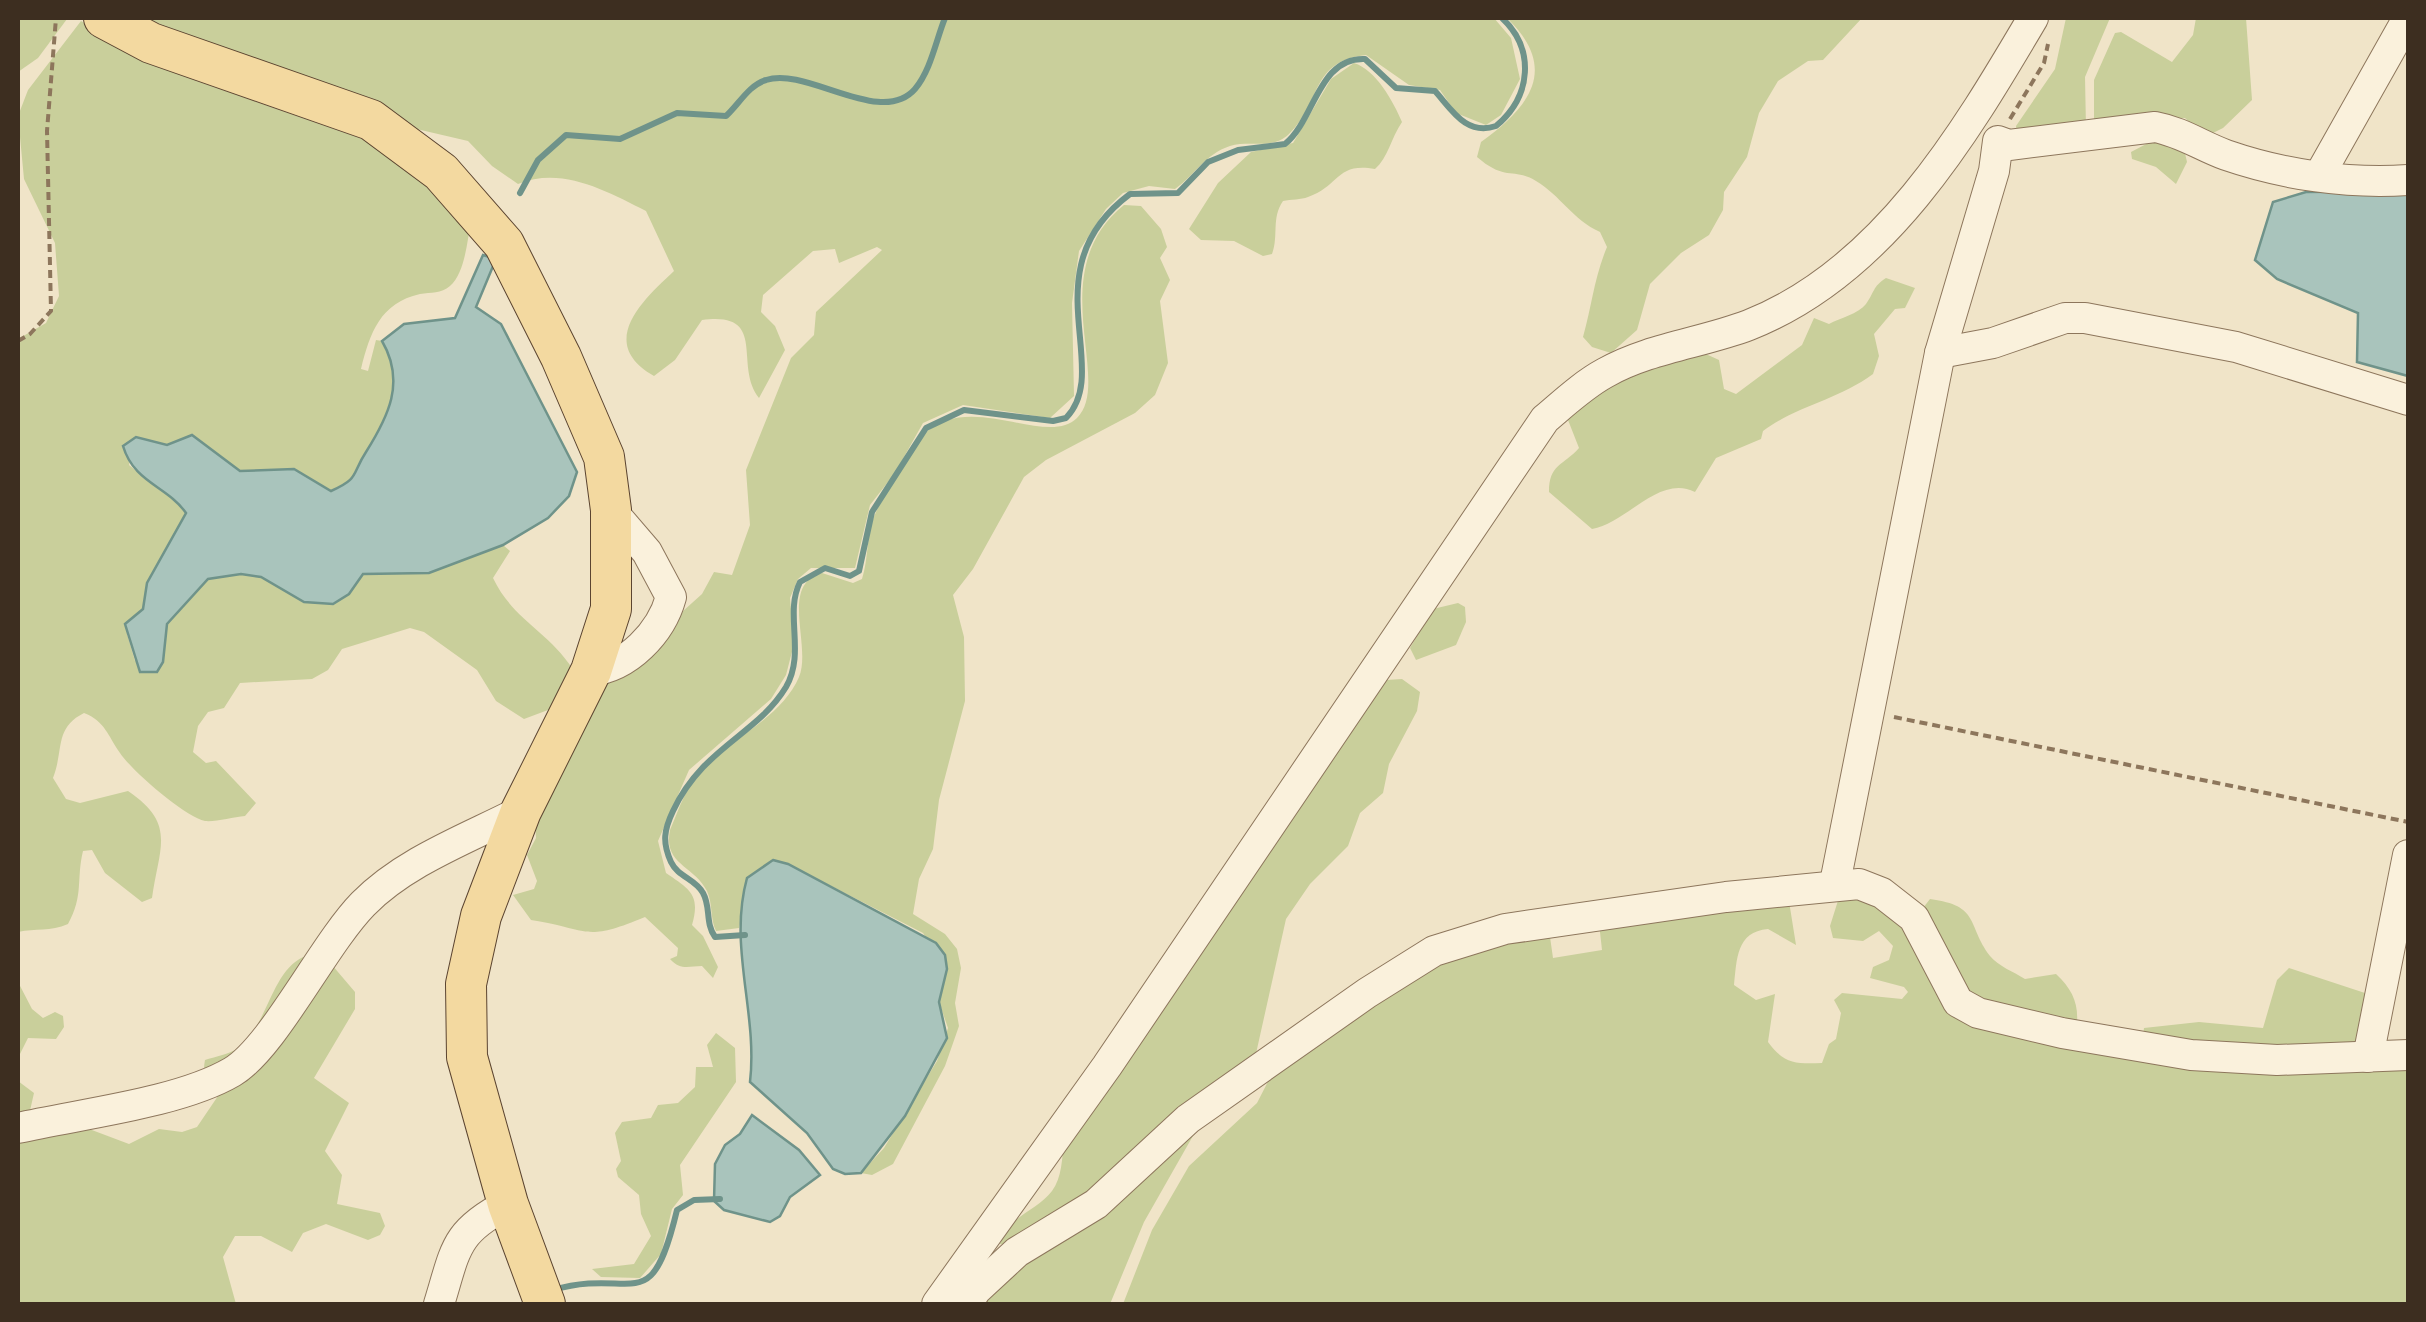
<svg xmlns="http://www.w3.org/2000/svg" width="2426" height="1322" viewBox="0 0 2426 1322" font-family="'PT Serif',serif">
  <style>
    .green { fill: #c9cf9b }
    .water { fill: #a9c4bc; stroke: #6f938a; stroke-width: 2.5 }
    .lines { fill: none; stroke-linecap: round; stroke-linejoin: round }
    .stream { stroke: #6f938a; stroke-width: 6 }
    .minor-casing { stroke: #8d765c; stroke-width: 32 }
    .major-casing { stroke: #5b4430; stroke-width: 42 }
    .path { stroke: #8d765c; stroke-width: 4; stroke-dasharray: 8 5; stroke-linecap: butt }
    .minor { stroke: #faf1dc; stroke-width: 30 }
    .major { stroke: #f3d9a0; stroke-width: 40 }
  </style>
  <rect width="100%" height="100%" fill="#f0e4c8"/>
  <g class="green">
    <polygon points="18,18 67,19 38,58 18,72"/>
    <path d="M146,18H1494L1511,38L1520,79L1501,115L1486,125L1456,113L1440,90L1409,85L1366,55C1310,61 1322,102 1289,134C1273,150 1249,140 1230,146C1205,154 1195,175 1175,189L1149,186L1123,193L1106,209L1079,251L1072,303L1074,396L1050,418L963,405L923,423L895,473L870,505L855,568H811L798,579L790,598L794,644L786,675L771,699L689,770L658,841L666,873C689,889 701,894 692,925L703,936L718,967L713,978L702,966C689,966 681,971 670,959L677,956L678,948L645,917C583,943 590,929 531,920L513,895L534,889L537,881L527,855L536,838L535,818L604,682L702,594L714,572L732,575L750,525L746,470L791,358L814,335L816,312L882,250L877,247L839,263L835,249L813,251L763,295L761,312L775,326L785,350L759,398C733,365 769,311 702,320L675,360L654,376C596,343 643,300 674,271L646,211C606,191 562,166 518,184L492,166L468,141L408,127L251,66Z"/>
    <path d="M1507,18H1862L1823,60L1808,61L1778,81L1759,113L1747,157L1724,192L1723,210L1709,235L1681,253L1650,284L1637,330L1611,353L1592,347L1583,337C1592,305 1594,278 1607,247L1600,232C1573,220 1560,195 1536,181C1513,167 1506,182 1477,157L1481,142C1531,106 1559,68 1507,18Z"/>
    <polygon points="2066,18 2110,18 2085,77 2086,128 2017,134 2016,126 2055,69"/>
    <polygon points="2196,18 2246,18 2252,100 2223,128 2205,137 2185,118 2094,122 2094,80 2115,33 2121,32 2172,62 2193,35"/>
    <path d="M81,21L141,57L197,81L366,140L412,169L470,227C467,244 464,274 450,286C441,294 431,292 420,294C380,303 370,333 361,369L368,371L376,340L382,341C406,382 388,417 366,452C351,475 360,478 331,491L294,469L240,471L192,435L167,445L136,437L129,465C148,482 172,493 187,513L147,583L143,609L127,634L135,661L165,640L167,624L208,579L241,574L261,577L304,602L363,574L429,573L503,545L510,551L493,578C513,620 548,631 572,668L556,707L524,719L496,701L477,670L424,632L410,628L342,649L328,670L312,679L240,683L224,708L208,712L198,726L193,752L206,763L216,761L256,803L245,816C233,817 216,822 205,821C185,817 132,771 120,753C108,736 105,721 84,713C54,728 64,750 53,778L66,799L80,803L128,791C177,824 159,847 152,898L142,902L105,873L92,850L83,851C76,880 84,895 68,924C50,932 36,928 18,932V339L46,323L59,296L55,243L24,179L18,116L28,90Z"/>
    <path d="M1354,63C1376,70 1393,101 1402,122C1391,138 1388,158 1375,169C1336,162 1340,186 1308,197C1301,200 1291,199 1283,201C1271,218 1279,236 1272,254L1263,256L1234,241L1201,240L1189,229L1218,183L1251,152L1293,143L1331,79Z"/>
    <polygon points="2152,141 2184,149 2187,162 2176,184 2156,167 2132,159 2131,152"/>
    <path d="M1124,205L1141,206L1161,229L1167,247L1160,258L1170,280L1160,301L1168,363L1155,395L1135,413L1046,460L1024,477L973,569L953,595L964,637L965,701L939,800L933,849L919,879L913,914L945,934L957,949L961,968L955,1003L959,1026L945,1066L893,1164L872,1175L861,1173L884,1148L937,1061L948,1028L939,1002L947,969L923,933L788,864L743,911L739,928L716,931C710,919 713,904 707,891C694,865 663,865 670,830C679,809 687,784 703,768C732,738 782,717 799,677C812,646 779,584 822,573L853,583L862,579C869,558 866,533 876,512C887,489 906,452 924,434C970,390 1047,448 1077,418C1114,381 1041,272 1124,205Z"/>
    <path d="M1886,278L1915,288L1905,308L1895,309L1874,334L1879,356L1873,374C1838,400 1796,406 1763,431L1761,439L1716,458L1695,492C1659,474 1627,523 1592,529L1549,492C1549,464 1563,466 1579,448L1568,420C1592,380 1656,367 1697,350L1719,360L1724,389L1736,394L1802,345L1814,318L1829,324C1840,318 1858,314 1866,304C1874,293 1873,286 1886,278Z"/>
    <polygon points="1458,603 1465,607 1466,622 1456,645 1416,660 1410,648 1433,609"/>
    <path d="M1402,679L1420,692L1417,711L1389,764L1383,793L1360,813L1348,846L1310,884L1286,919L1253,1067L1096,1191L1011,1245L1000,1244C1006,1217 1037,1211 1052,1191C1062,1178 1062,1158 1064,1142L1386,680Z"/>
    <path d="M1842,888L1900,910L1951,1001L2047,1035L2408,1060V1304H1123L1152,1230L1189,1166L1257,1103L1275,1068L1420,963L1549,930L1553,958L1602,950L1599,923L1788,895L1796,945L1768,929C1736,932 1737,959 1734,985L1756,1000L1775,994L1768,1042C1784,1064 1796,1064 1822,1063L1829,1044L1836,1039L1841,1013L1834,1000L1842,993L1902,999L1908,992L1904,987L1870,978L1873,967L1889,960L1893,946L1879,931L1863,941L1833,938L1830,926Z"/>
    <path d="M1930,899C1981,906 1966,924 1990,956C1998,966 2014,972 2025,979L2056,974C2074,991 2080,1006 2076,1031L1973,1006L1923,908Z"/>
    <path d="M303,957L332,965L355,992V1009L314,1078L349,1103L325,1151L342,1175L337,1204L380,1213L385,1226L380,1235L368,1240L326,1224L303,1233L292,1252L261,1236H235L223,1257L236,1304H18V1081L34,1093L29,1115H52L129,1144L159,1129L182,1132L197,1127L218,1096C206,1088 202,1074 205,1060C215,1057 228,1054 237,1049C268,1027 270,973 303,957Z"/>
    <polygon points="2289,968 2368,994 2367,1042 2299,1055 2143,1036 2144,1028 2199,1022 2263,1028 2277,980"/>
    <polygon points="18,982 32,1009 43,1018 55,1012 63,1016 64,1027 56,1039 28,1038 18,1058"/>
    <polygon points="716,1033 735,1048 736,1082 680,1165 683,1195 672,1209 661,1254 640,1278 601,1277 592,1269 634,1264 651,1236 641,1214 639,1195 618,1177 616,1169 621,1161 615,1133 622,1122 651,1118 658,1105 678,1103 695,1087 696,1067 713,1067 707,1045"/>
    <polygon points="1198,1127 1144,1222 1110,1304 974,1304"/>
  </g>
  <g class="water">
    <polygon points="2408,191 2408,376 2357,362 2358,313 2277,279 2255,260 2273,202 2306,192"/>
    <path d="M483,255L496,259L476,307L501,324L577,472L569,496L548,518L503,545L429,573L363,574L349,594L333,604L304,602L261,577L241,574L208,579L167,624L163,662L157,672H140L125,624L143,609L147,583L186,513C167,486 134,483 123,446L136,437L167,445L192,435L240,471L294,469L331,491C360,478 351,475 366,452C388,417 406,382 382,341L404,324L455,318Z"/>
    <path d="M773,860L788,864L936,943L945,955L947,969L939,1002L947,1038L905,1116L861,1173L845,1174L833,1169L807,1133L750,1082C758,1013 728,947 747,878Z"/>
    <polygon points="752,1115 799,1150 820,1175 790,1197 780,1216 770,1222 724,1210 714,1201 715,1164 725,1145 740,1134"/>
  </g>
  <g class="lines">
    <g class="stream">
      <path d="M520,193L538,160L566,135L620,139L677,113L726,116C739,104 749,85 766,80C807,66 881,128 915,89C931,70 936,40 945,18"/>
      <path d="M745,935L715,937C705,923 711,907 703,893C696,879 678,877 671,862C662,842 664,830 673,811C703,747 757,735 786,687C806,652 784,614 800,582L825,568L850,576L859,571L872,512L926,428L964,410L1053,421L1066,418C1114,369 1029,269 1130,194L1178,193L1208,162L1238,150L1285,144C1315,120 1318,57 1365,59L1396,88L1435,91C1452,110 1466,136 1496,126C1532,96 1535,49 1502,18"/>
      <path d="M553,1290C635,1266 650,1322 677,1210L694,1200L720,1199"/>
    </g>
    <defs>
      <g id="minor">
        <polyline points="2319,176 2408,18"/>
        <polyline points="1940,353 1993,343 2065,318 2085,318 2236,347 2408,400"/>
        <path d="M591,671C628,667 661,633 671,597L647,552L611,510"/>
        <path d="M1835,883L1940,353L1994,171L1998,141L2009,145L2155,127C2182,132 2201,146 2226,155C2284,175 2348,184 2408,180"/>
        <polyline points="2368,1057 2408,855"/>
        <path d="M18,1128C79,1114 179,1103 232,1072C273,1048 323,945 363,904C405,861 469,838 521,811"/>
        <path d="M439,1304C456,1249 454,1232 508,1204"/>
        <path d="M937,1304L1107,1066L1545,419C1564,403 1583,385 1605,373C1649,348 1702,343 1749,325C1883,272 1964,135 2033,18"/>
        <polyline points="967,1304 976,1290 1017,1252 1096,1204 1188,1119 1367,993 1434,951 1505,929 1726,897 1859,884 1882,893 1914,918 1958,1002 1978,1013 2062,1033 2191,1055 2277,1060 2408,1055"/>
      </g>
      <polyline id="major" points="104,18 151,43 371,120 441,172 504,244 561,357 604,457 611,510 611,609 591,671 521,811 481,916 466,984 467,1057 508,1204 545,1304"/>
    </defs>
    <use href="#minor" class="minor-casing"/>
    <use href="#major" class="major-casing"/>
    <g class="path">
      <polyline points="2010,119 2044,63 2048,44"/>
      <polyline points="18,341 30,334 51,311 47,131 56,18"/>
      <polyline points="1894,717 2408,822"/>
    </g>
    <use href="#minor" class="minor"/>
    <use href="#major" class="major"/>
  </g>
  <rect width="2426" height="1322" fill="none" stroke="#3d2e20" stroke-width="40"/>
</svg>
